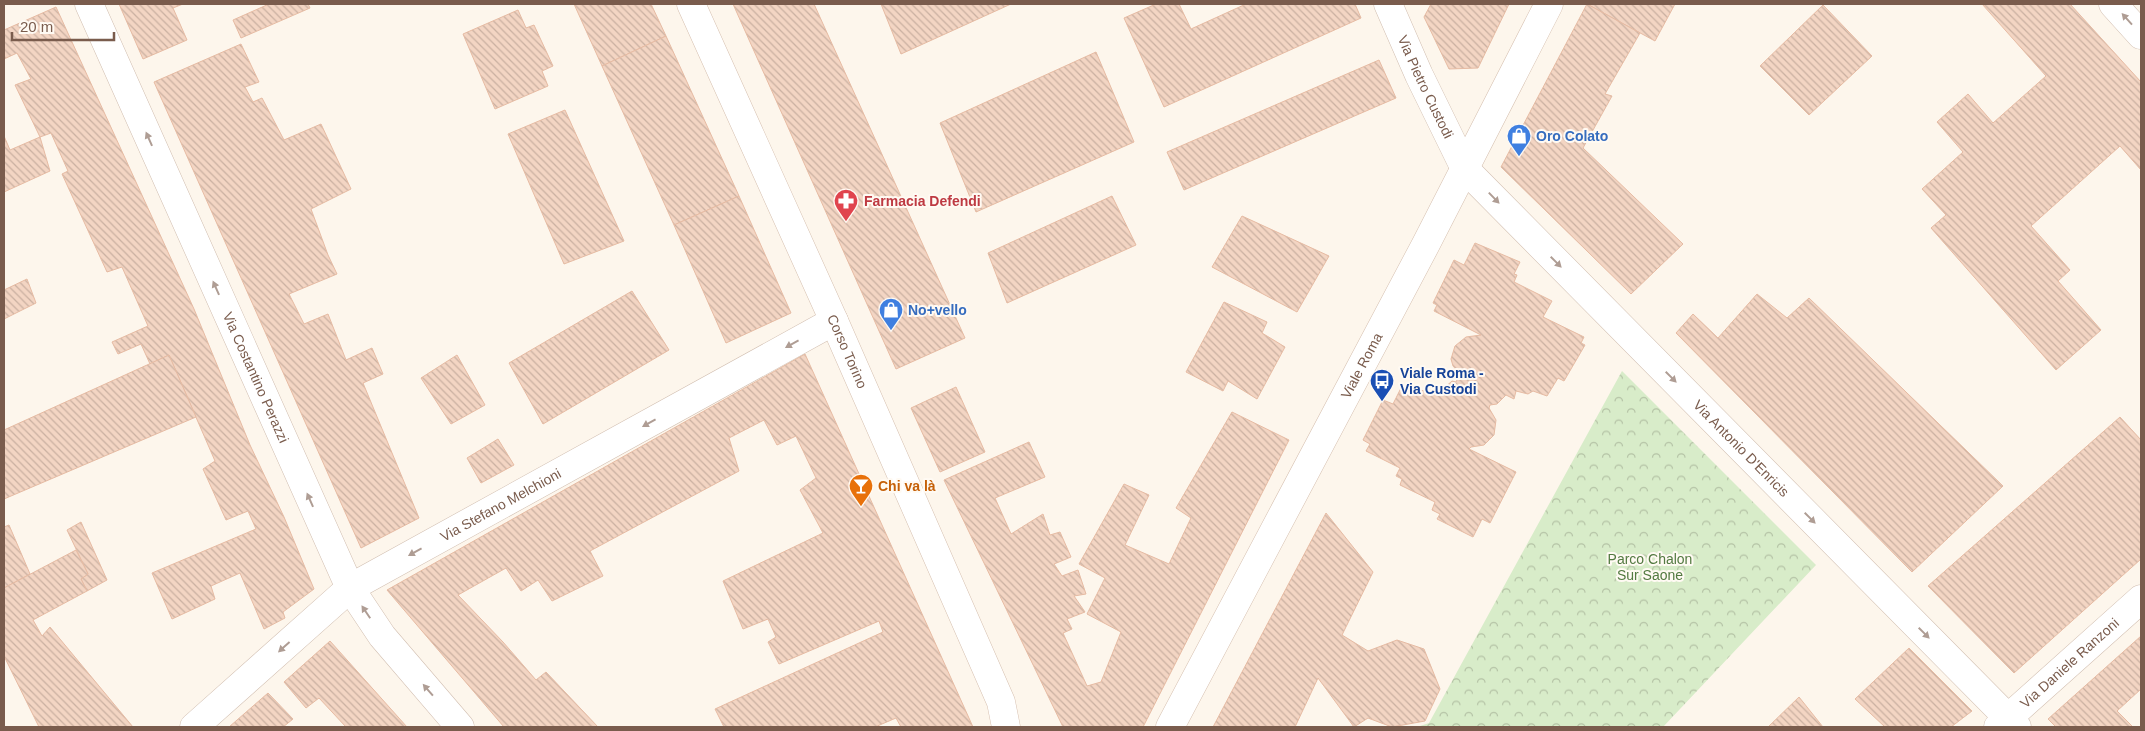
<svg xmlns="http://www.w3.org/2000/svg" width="2145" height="731" viewBox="0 0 2145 731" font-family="Helvetica,sans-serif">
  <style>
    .forest { fill: url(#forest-crowns) }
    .building { fill: url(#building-back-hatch); stroke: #e6bba3 }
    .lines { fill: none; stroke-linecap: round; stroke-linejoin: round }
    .street-casing { stroke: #d1beb0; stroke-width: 29 }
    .secondary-casing { stroke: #d6c0b0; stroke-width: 29 }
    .street { stroke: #fff; stroke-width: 28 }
    .secondary { stroke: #fff; stroke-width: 28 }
    .oneway { fill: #af9d94 }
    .labels { text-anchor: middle; stroke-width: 4; stroke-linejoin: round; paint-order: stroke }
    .street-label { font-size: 14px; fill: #7a5c4d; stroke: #fffaf3 }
    .shop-label { font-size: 14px; font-weight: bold; fill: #366cbe; stroke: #fffaf3; text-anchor: start }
    .health-label { font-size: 14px; font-weight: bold; fill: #be3a42; stroke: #fffaf3; text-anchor: start }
    .transit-label { font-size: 14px; font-weight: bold; fill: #164399; stroke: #fffaf3; text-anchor: start }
    .food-label { font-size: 14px; font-weight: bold; fill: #c56008; stroke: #fffaf3; text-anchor: start }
    .park-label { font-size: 14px; fill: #537a41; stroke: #fffaf3 }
  </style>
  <defs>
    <pattern id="forest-crowns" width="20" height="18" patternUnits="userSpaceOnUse" patternTransform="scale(1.25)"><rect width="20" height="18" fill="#d8ecc9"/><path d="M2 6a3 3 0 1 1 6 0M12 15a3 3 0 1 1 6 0" fill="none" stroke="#b4c2a5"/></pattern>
    <pattern id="building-back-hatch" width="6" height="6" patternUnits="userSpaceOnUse" patternTransform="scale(1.25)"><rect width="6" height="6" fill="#f3d5c3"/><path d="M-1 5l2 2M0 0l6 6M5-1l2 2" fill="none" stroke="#cab0a1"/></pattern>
  </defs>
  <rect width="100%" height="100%" fill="#fdf6ec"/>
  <polygon class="forest" points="1622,371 1816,565 1663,727 1417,727 1429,723"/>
  <g class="building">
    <polygon points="119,4 183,4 173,8 187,40 143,59"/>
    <polygon points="269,4 308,4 310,8 241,38 233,20"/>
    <polygon points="574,4 651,4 666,36 602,66"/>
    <polygon points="733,4 814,4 965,338 896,369"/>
    <polygon points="881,4 1011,4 901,54"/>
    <polygon points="1156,4 1179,4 1191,29 1246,4 1355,4 1361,18 1164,107 1124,18"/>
    <polygon points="1431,4 1509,4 1478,68 1449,69 1424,17"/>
    <polygon points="1587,4 1675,4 1655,41"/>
    <polygon points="1587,4 1640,33 1605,94 1612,96 1583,148 1683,244 1631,294 1501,167"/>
    <polygon points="1982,4 2070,4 2141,82 2141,170 2120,146 2031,226 2070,270 2058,281 2101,330 2056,370 1931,228 1946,215 1922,189 1963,152 1937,122 1968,94 1993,123 2046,76"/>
    <polygon points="1823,5 1872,56 1809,115 1760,66"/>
    <polygon points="56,7 194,309 250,445 284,517 314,589 283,612 285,618 264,629 240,573 211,586 215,599 172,619 152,573 256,529 248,511 226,520 203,469 215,461 169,355 150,364 141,344 118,354 112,342 148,326 122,267 107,272 62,174 68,171 51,133 40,137 15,85 31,79 17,53 4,59 4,30"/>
    <polygon points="518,10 526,28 534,25 553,66 542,71 548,86 495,109 463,34"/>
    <polygon points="666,36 739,196 674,225 602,66"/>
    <polygon points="241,44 259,82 245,87 253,102 262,98 284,140 321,124 351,189 311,209 328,255 337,274 289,294 304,324 328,314 346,360 372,348 383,374 363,383 419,518 361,548 154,82"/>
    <polygon points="1096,52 1134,142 976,212 940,123"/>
    <polygon points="1379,60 1396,98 1184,190 1167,152"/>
    <polygon points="565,110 624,241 564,264 508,134"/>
    <polygon points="4,136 10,150 40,137 50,171 4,192"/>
    <polygon points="739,196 791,313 726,343 674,225"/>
    <polygon points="1112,196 1136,245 1007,303 988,253"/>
    <polygon points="1242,216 1329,256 1297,312 1212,267"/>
    <polygon points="1475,243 1520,262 1514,274 1517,275 1514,282 1552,301 1543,317 1584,337 1581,343 1585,345 1564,381 1558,378 1547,396 1533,391 1528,394 1516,391 1514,399 1506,395 1497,404 1490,405 1489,408 1496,420 1494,435 1484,445 1471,447 1469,449 1516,472 1490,523 1482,519 1473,537 1437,519 1440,514 1432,510 1435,502 1400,485 1402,479 1396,476 1400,468 1366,451 1370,444 1363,440 1383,400 1393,404 1402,386 1418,394 1420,390 1432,393 1436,386 1443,389 1452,381 1456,382 1460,374 1453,366 1451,359 1455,346 1466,337 1481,335 1434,311 1437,305 1433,303 1454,260 1464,265"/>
    <polygon points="27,279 36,303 4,319 4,290"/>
    <polygon points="632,291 669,350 543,424 509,363"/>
    <polygon points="1757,294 1787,318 1809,298 2003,486 1912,572 1676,333 1693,314 1718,338"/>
    <polygon points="1224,302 1267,322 1262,333 1285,347 1257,399 1228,381 1223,391 1186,372"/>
    <polygon points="805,354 973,727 901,727 896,718 875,727 724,727 715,709 883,632 879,621 779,664 768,642 776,637 768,619 743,629 723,581 823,533 800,490 816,478 796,436 777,445 764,420 729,438 739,471 590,551 603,576 552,601 538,580 521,591 506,568 458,595 503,642 536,680 546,672 598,727 504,727 387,590"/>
    <polygon points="169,355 196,417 4,499 4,430"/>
    <polygon points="457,355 485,405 451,424 421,378"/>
    <polygon points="956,387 985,452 940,472 911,408"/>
    <polygon points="1232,412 1289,440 1143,727 1063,727 944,480 1029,442 1045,477 995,498 1011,534 1043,514 1050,535 1060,532 1071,557 1054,564 1062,576 1078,570 1086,594 1074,596 1085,612 1067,619 1072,629 1063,633 1087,686 1101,682 1121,632 1087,614 1105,578 1079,564 1124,484 1149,495 1125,545 1169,564 1191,518 1176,508"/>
    <polygon points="2120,417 2141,440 2141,559 2014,673 1928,586"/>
    <polygon points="498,439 514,465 481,483 467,458"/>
    <polygon points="1326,513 1373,572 1342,635 1368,651 1397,640 1424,649 1440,689 1425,721 1392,727 1368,718 1354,727 1318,678 1295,727 1213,727"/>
    <polygon points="81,522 107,580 87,591 81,579 88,574 67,530"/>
    <polygon points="9,525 30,574 4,588 4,527"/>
    <polygon points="76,550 88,574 81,579 87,591 33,620 42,636 50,627 133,727 39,727 4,656 4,588"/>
    <polygon points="2141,636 2141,689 2117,711 2133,727 2056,727 2048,719"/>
    <polygon points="330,641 407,727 346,727 319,698 306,708 284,682"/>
    <polygon points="1909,648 1972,711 1951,727 1885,727 1855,699"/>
    <polygon points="268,693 293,719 283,727 229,727"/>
    <polygon points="1799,697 1823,727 1768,727"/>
  </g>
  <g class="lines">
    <defs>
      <g id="street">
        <path id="s1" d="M89,4L350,588L382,636L460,727"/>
        <path id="s2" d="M1388,4L1419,75L1465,169L2017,727"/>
        <polyline points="2113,4 2141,35"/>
        <path id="s3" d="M194,727L350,588L834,321"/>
        <path id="s4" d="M1998,727L2141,599"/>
      </g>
      <g id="secondary">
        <path id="s5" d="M691,4L834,321L1001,702L1006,727"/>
        <path id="s6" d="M1170,727L1426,244L1549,4"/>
      </g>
    </defs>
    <use href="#street" class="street-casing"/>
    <use href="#secondary" class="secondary-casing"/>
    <use href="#street" class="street"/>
    <use href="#secondary" class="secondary"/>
  </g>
  <defs><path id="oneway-solid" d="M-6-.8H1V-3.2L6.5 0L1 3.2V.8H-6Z" transform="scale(1.25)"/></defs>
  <g class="oneway">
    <use href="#oneway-solid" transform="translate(2127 19) rotate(-132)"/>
    <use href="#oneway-solid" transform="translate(149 139) rotate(-114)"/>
    <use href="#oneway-solid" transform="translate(1494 198) rotate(46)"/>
    <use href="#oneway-solid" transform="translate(1556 262) rotate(45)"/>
    <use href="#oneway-solid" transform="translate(216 288) rotate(-114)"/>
    <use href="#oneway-solid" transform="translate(792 344) rotate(151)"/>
    <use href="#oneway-solid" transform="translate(1671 377) rotate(45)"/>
    <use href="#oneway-solid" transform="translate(649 423) rotate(151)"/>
    <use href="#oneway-solid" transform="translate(310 500) rotate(-114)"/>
    <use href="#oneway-solid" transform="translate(1810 518) rotate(45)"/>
    <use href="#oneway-solid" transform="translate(415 552) rotate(151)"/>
    <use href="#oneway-solid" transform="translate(366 612) rotate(-124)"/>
    <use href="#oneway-solid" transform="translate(1924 633) rotate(45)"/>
    <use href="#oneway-solid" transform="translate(284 647) rotate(138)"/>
    <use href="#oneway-solid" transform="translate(428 690) rotate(-131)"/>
  </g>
  <defs>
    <symbol id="shop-pin" viewBox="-11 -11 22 30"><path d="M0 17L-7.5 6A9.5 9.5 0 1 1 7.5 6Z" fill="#3f7fe0" stroke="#fffaf3"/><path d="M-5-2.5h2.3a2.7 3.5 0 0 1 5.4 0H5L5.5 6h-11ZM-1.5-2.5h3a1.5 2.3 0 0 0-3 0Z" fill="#fff"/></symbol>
    <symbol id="pharmacy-pin" viewBox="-11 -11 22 30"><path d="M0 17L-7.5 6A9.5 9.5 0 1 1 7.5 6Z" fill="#e0444e" stroke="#fffaf3"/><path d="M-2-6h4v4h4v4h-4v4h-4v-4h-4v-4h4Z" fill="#fff"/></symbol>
    <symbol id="bus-pin" viewBox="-11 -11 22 30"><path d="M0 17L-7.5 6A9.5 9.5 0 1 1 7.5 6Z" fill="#1a4fb4" stroke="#fffaf3"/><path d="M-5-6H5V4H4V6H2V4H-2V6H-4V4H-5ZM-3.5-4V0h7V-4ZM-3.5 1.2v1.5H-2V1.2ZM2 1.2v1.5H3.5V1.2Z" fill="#fff"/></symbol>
    <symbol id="bar-pin" viewBox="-11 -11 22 30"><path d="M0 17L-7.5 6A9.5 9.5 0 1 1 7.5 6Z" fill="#e8710a" stroke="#fffaf3"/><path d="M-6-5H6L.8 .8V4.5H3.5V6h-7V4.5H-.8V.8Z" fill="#fff"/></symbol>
  </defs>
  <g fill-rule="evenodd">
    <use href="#shop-pin" x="1505" y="122" width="28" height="38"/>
    <use href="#pharmacy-pin" x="832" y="187" width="28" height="38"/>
    <use href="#shop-pin" x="877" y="296" width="28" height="38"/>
    <use href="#bus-pin" x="1368" y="367" width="28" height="38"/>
    <use href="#bar-pin" x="847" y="472" width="28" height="38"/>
  </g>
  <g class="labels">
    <g class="street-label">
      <text dy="5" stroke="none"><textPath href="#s2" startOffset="91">Via Pietro Custodi</textPath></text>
      <text dy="5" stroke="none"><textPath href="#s5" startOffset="381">Corso Torino</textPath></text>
      <text dy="5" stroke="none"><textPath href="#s6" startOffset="409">Viale Roma</textPath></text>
      <text dy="5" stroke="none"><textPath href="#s1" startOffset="409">Via Costantino Perazzi</textPath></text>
      <text dy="5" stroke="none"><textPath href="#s2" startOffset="575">Via Antonio D'Enricis</textPath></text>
      <text dy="5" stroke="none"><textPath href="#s3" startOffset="381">Via Stefano Melchioni</textPath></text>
      <text dy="5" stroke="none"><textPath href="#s4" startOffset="96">Via Daniele Ranzoni</textPath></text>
    </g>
    <g class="shop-label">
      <text x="1536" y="141">Oro Colato</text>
      <text x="908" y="315">No+vello</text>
    </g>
    <g class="health-label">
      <text x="864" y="206">Farmacia Defendi</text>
    </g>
    <g class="transit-label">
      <text x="1400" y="378">Viale Roma -<tspan x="1400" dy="16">Via Custodi</tspan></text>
    </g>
    <g class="food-label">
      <text x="878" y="491">Chi va là</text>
    </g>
    <g class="park-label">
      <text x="1650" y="564">Parco Chalon<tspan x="1650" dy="16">Sur Saone</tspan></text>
    </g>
  </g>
  <rect width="2145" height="731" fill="none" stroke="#7a5c4d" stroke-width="10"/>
  <path d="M12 32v8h102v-8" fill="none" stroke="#7a5c4d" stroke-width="2.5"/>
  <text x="20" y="32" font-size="15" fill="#7a5c4d" stroke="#fffaf3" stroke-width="4" paint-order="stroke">20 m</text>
</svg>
